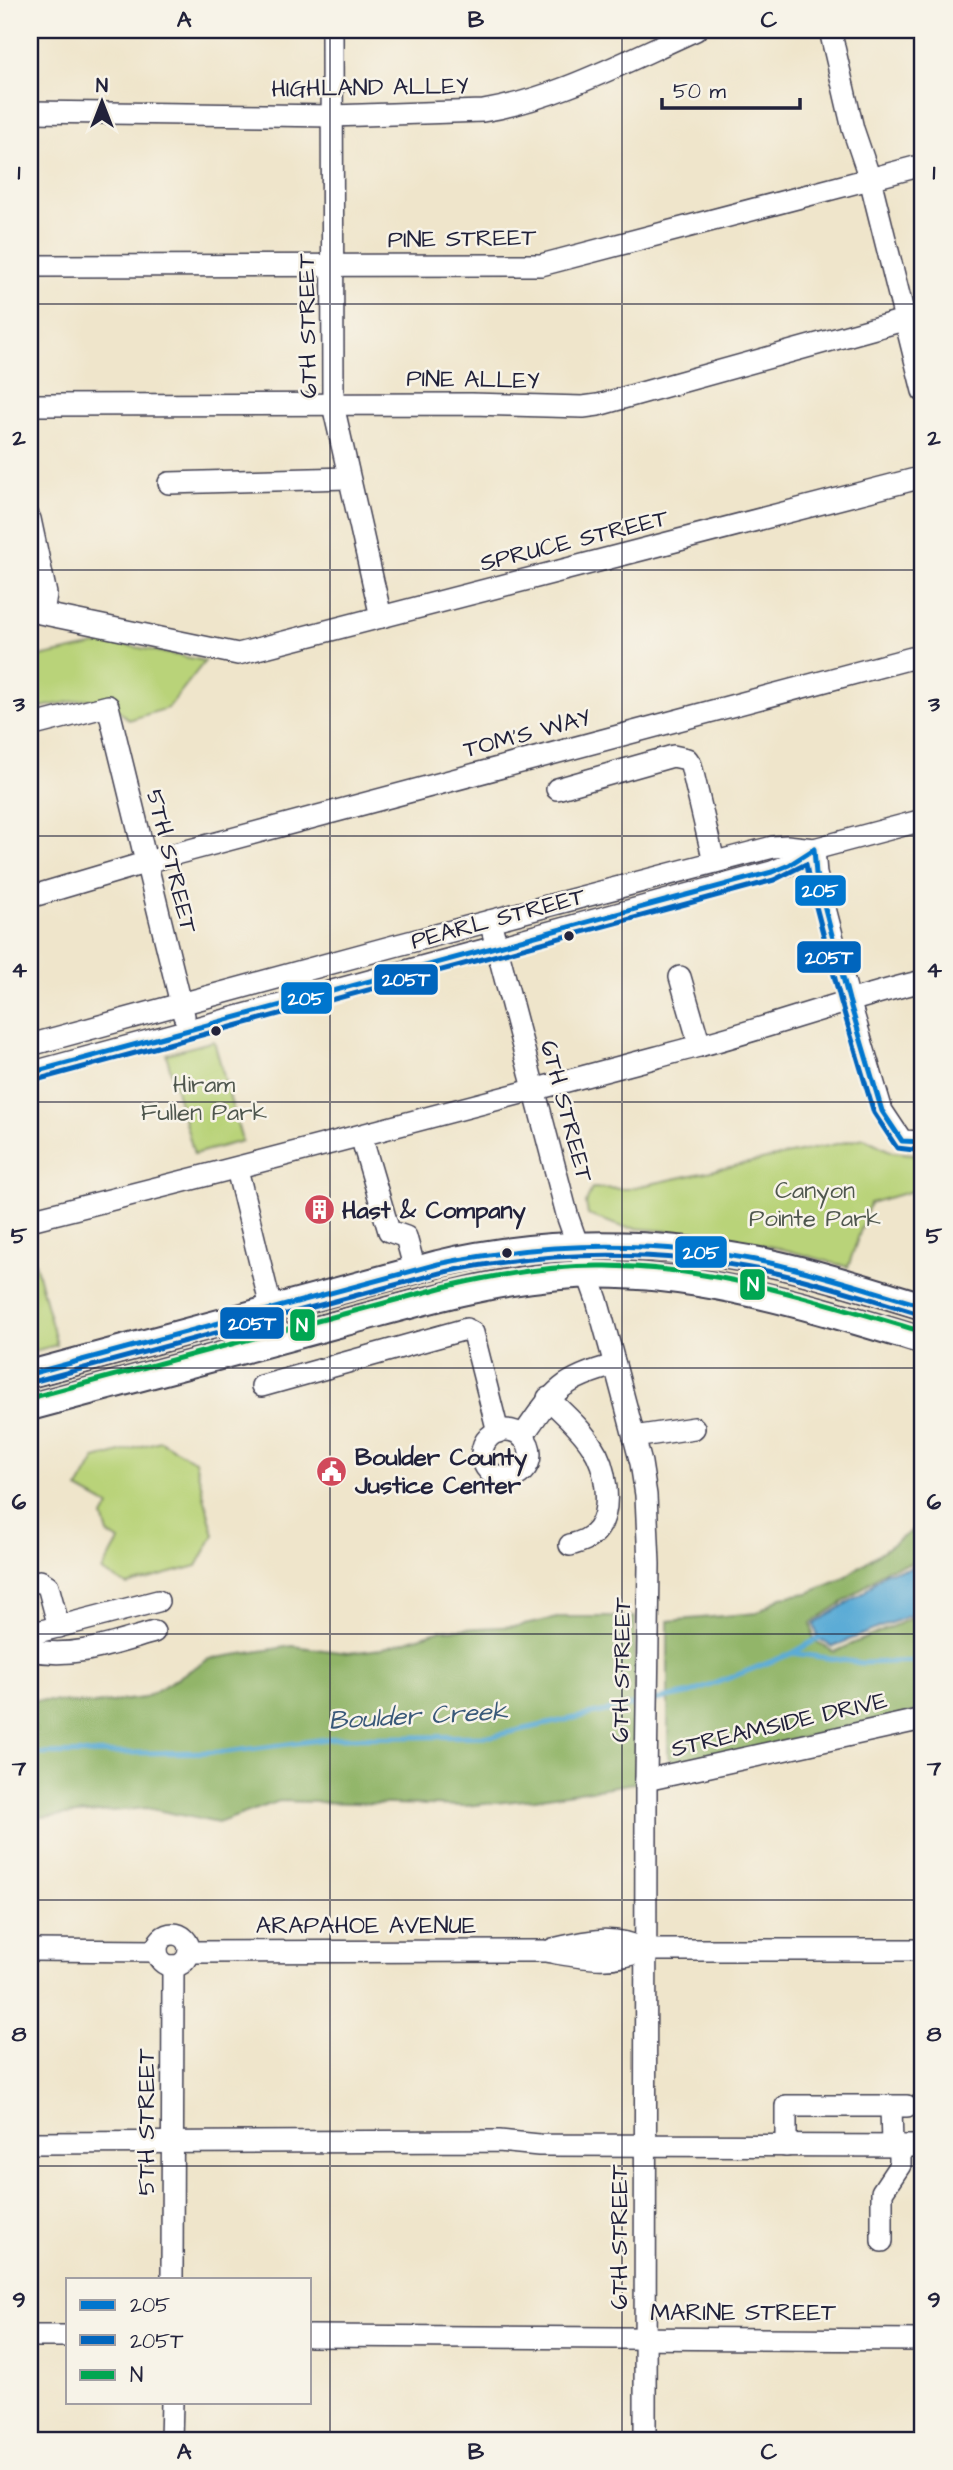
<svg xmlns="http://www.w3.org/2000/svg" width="953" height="2470" viewBox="0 0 953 2470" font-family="'Architects Daughter',sans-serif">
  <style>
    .green { fill: #b9d379; stroke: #6e7a5a; stroke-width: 2 }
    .forest { fill: #92b569; stroke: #5a6c52; stroke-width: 2 }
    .water { fill: #5bacd6; stroke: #3e6788; stroke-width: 2 }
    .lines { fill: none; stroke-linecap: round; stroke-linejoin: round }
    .stream { stroke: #5bacd6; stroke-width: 5 }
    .minor-casing { stroke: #413f51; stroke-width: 24 }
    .major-casing { stroke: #413f51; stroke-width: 30 }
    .minor { stroke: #fff; stroke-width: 21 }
    .major { stroke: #fff; stroke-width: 26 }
    .bus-1-casing { stroke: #f7f3e8; stroke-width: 10 }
    .bus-2-casing { stroke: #f7f3e8; stroke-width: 10 }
    .bus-3-casing { stroke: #f7f3e8; stroke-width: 10 }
    .bus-1 { stroke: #0076ce; stroke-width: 5 }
    .bus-2 { stroke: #0065bd; stroke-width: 5 }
    .bus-3 { stroke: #00a651; stroke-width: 5 }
    .grid { fill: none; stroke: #22223b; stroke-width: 2; stroke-opacity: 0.55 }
    .bus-dot { fill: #22223b; stroke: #f7f3e8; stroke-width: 2.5 }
    .labels { text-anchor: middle; stroke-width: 5; stroke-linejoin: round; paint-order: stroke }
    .street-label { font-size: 24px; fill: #22223b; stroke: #f7f3e8 }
    .park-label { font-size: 24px; fill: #4f574e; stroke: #f7f3e8 }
    .poi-label { font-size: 24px; font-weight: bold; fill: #22223b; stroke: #f7f3e8; text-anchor: start }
    .water-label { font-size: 26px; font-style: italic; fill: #395979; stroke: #f7f3e8 }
    .line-badge { stroke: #f7f3e8; stroke-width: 2.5 }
    .badge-label { font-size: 19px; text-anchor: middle; font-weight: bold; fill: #fff }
    .neatline { fill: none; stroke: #22223b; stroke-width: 2.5 }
    .grid-label { font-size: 23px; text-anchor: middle; font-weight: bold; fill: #22223b }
  </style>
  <rect width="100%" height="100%" fill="#f7f3e8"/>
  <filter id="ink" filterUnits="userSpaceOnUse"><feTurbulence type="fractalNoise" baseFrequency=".0143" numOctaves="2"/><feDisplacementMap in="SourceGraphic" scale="14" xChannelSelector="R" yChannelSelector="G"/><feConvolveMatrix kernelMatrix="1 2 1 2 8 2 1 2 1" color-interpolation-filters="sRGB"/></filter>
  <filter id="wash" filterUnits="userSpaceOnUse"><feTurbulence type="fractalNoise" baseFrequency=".00686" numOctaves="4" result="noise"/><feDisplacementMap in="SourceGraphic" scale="28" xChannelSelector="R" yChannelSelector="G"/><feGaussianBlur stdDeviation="1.57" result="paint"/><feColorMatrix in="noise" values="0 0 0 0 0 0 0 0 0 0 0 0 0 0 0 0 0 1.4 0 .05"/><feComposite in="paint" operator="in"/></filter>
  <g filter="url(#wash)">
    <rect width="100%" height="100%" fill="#efe5cb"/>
    <g class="green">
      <polygon points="110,642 205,661 168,708 129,720 109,702 87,699 35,708 30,692 30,659"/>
      <polygon points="214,1041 242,1141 194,1154 166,1054"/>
      <polygon points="864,1138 892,1152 923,1155 923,1188 870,1203 848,1267 779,1248 700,1234 623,1227 588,1215 586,1203 592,1188 627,1189"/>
      <polygon points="30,1244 57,1345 30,1352"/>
      <polygon points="160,1441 195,1461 214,1535 197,1566 127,1585 102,1571 119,1541 108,1534 103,1517 109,1506 78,1489 95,1459"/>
    </g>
    <g class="forest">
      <polygon points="923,1527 923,1550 909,1564 887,1569 854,1595 811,1623 814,1640 834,1652 923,1613 923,1710 675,1767 668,1757 668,1621 757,1613 781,1597 808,1593 840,1580 916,1528"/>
      <polygon points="562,1617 635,1617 635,1783 535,1799 465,1806 279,1801 218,1823 147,1808 30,1818 30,1700 95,1704 144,1698 209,1659 292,1646 348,1653 381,1649 441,1630 519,1626"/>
    </g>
    <polygon class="water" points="923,1557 923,1610 832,1647 818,1638 814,1624 863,1593 886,1572 908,1569"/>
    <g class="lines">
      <g class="stream">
        <polyline points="793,1653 824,1635"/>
        <polyline points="651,1701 691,1693 793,1653 862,1663 923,1661"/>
        <polyline points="30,1754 227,1752 334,1738 493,1736 642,1703"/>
      </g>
    </g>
  </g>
  <g filter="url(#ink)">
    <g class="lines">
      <defs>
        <g id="minor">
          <polyline points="332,30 333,405 381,617"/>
          <polyline points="830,30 853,129 870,179 923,391"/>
          <path d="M30,112L332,116L483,111C557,99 628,60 696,30"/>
          <polyline points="30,266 541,265 923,165"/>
          <polyline points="30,405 471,404 583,407 598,405 904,320"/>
          <polyline points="169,483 348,478"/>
          <polyline points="30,519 46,594 43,613"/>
          <polyline points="30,611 238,654 923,477"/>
          <polyline points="30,726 108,706 184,1016"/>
          <polyline points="557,789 673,756 687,759 691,765 714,862"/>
          <polyline points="814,849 816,874 849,1000 882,1111 902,1141 923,1142"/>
          <polyline points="30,897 175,854 923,655"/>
          <polyline points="490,921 568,1218 597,1300 615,1365 641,1463 646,1495 649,1564 646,1780 645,2440"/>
          <polyline points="680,977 700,1046"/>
          <polyline points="30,1045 394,946 773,847 787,846 814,849"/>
          <polyline points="30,1073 772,872 789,865 814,849 923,820"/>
          <polyline points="361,1136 389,1231 406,1237 415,1270"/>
          <polyline points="237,1169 279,1340"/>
          <path d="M30,1220C252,1165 473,1106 695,1047C771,1027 846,999 923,981"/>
          <polyline points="262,1386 466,1329 473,1333 498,1432"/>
          <path d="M548,1398C563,1413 581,1428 592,1446C606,1466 613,1508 598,1529C591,1539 581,1542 570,1545"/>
          <circle cx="506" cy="1454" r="24"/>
          <path d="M522,1437C553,1392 560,1379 615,1365"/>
          <polyline points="634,1437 694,1428"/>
          <polyline points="30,1583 40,1581 48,1586 59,1627"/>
          <polyline points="30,1634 158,1601"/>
          <path d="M30,1650C73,1659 112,1644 154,1632"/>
          <polyline points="646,1780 923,1719"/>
          <circle cx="173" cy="1950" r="16"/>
          <path d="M553,1949C587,1941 613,1934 645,1950"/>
          <polyline points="30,1950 157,1951"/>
          <path d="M189,1952L544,1951C582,1957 609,1964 645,1950H923"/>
          <polyline points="891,2106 892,2146"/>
          <polyline points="30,2143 499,2141 539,2145 923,2146"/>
          <polyline points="786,2146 786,2106 907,2106"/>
          <polyline points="882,2241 882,2192 900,2165 900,2146"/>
          <polyline points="172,2279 173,1966"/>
          <polyline points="30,2336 68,2336"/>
          <polyline points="310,2336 923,2340"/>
          <polyline points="171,2440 172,2402"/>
        </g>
        <g id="major">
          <path d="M30,1374L438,1264C548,1238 659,1240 770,1263C822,1274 872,1291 923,1306"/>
          <path d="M30,1407C134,1380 238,1351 342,1323C414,1304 486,1282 560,1276C683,1266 807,1306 923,1341"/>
        </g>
      </defs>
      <use href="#minor" class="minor-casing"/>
      <use href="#major" class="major-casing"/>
      <use href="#minor" class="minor"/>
      <use href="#major" class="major"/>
      <defs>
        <g id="bus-1">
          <polyline points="30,1073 772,872 789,865 814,849 816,874 849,1000 882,1111 902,1141 923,1142"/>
          <path d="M30,1374L438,1264C549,1241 659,1240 770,1263C822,1274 872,1291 923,1306"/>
        </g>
        <g id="bus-2">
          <polyline points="32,1081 774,880 806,864 808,876 841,1002 874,1113 897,1148 923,1151"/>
          <path d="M32,1382L440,1273C549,1250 657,1249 767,1271C819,1282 870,1299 920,1314"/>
        </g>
        <path id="bus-3" d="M30,1398L448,1286C500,1274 553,1265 606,1266C715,1267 820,1301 923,1332"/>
      </defs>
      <use href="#bus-1" class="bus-1-casing"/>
      <use href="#bus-2" class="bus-2-casing"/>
      <use href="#bus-3" class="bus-3-casing"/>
      <use href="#bus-1" class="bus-1"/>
      <use href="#bus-2" class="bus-2"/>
      <use href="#bus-3" class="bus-3"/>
    </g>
  </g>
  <path class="grid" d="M330,30V2440M622,30V2440M30,304H923M30,570H923M30,836H923M30,1102H923M30,1368H923M30,1634H923M30,1900H923M30,2166H923"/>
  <defs>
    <symbol id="building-disc" viewBox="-11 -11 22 22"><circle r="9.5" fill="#d1495b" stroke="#f7f3e8"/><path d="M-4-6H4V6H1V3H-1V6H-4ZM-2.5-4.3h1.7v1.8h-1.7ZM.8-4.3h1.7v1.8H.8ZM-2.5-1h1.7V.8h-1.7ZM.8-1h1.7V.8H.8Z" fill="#fff"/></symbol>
    <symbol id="civic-disc" viewBox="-11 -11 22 22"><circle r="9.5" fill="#d1495b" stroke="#f7f3e8"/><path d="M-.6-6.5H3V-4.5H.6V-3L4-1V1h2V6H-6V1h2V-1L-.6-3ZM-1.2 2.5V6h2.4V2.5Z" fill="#fff"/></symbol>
  </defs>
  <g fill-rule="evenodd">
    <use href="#building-disc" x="302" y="1192" width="35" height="35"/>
    <use href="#civic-disc" x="314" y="1454" width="35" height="35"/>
  </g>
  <g class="bus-dot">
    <circle cx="569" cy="936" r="6"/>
    <circle cx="216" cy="1031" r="6"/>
    <circle cx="507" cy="1253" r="6"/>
  </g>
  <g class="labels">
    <g class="street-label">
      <text transform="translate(370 87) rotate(-1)" y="8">HIGHLAND ALLEY</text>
      <text transform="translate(462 238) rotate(-1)" y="8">PINE STREET</text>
      <text transform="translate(307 326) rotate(-91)" y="8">6TH STREET</text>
      <text transform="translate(473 379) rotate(1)" y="8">PINE ALLEY</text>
      <text transform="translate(574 540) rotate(-14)" y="8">SPRUCE STREET</text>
      <text transform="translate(527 733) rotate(-15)" y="8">TOM'S WAY</text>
      <text transform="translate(172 861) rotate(76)" y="8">5TH STREET</text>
      <text transform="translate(498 918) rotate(-15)" y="8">PEARL STREET</text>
      <text transform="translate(567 1111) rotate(75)" y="8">6TH STREET</text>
      <text transform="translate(621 1670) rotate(-89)" y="8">6TH STREET</text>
      <text transform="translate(779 1724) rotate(-13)" y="8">STREAMSIDE DRIVE</text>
      <text x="366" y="1933">ARAPAHOE AVENUE</text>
      <text transform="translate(146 2122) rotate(-90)" y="8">5TH STREET</text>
      <text transform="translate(619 2237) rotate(-90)" y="8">6TH STREET</text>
      <text x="743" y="2320">MARINE STREET</text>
    </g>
    <g class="park-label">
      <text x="204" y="1092">Hiram<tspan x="204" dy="28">Fullen Park</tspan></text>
      <text x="815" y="1198">Canyon<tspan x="815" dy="28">Pointe Park</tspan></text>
    </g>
    <g class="poi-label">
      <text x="342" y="1218">Hast &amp; Company</text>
      <text x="355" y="1465">Boulder County<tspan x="355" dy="28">Justice Center</tspan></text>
    </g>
    <g class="water-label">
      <text transform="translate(418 1715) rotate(-3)" y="9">Boulder Creek</text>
    </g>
  </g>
  <g class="line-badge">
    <rect x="794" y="874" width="53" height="33" rx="7" fill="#0076ce"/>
    <rect x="796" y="940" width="66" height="34" rx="7" fill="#0065bd"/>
    <rect x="373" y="963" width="66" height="33" rx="7" fill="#0065bd"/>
    <rect x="280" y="981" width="53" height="34" rx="7" fill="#0076ce"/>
    <rect x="674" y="1235" width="54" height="34" rx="7" fill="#0076ce"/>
    <rect x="739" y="1268" width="27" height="33" rx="7" fill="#00a651"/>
    <rect x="219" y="1306" width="66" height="34" rx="7" fill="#0065bd"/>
    <rect x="289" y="1308" width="27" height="34" rx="7" fill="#00a651"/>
  </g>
  <g class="badge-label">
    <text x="820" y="897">205</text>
    <text x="829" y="964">205T</text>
    <text x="406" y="986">205T</text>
    <text x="306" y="1005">205</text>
    <text x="701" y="1259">205</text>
    <text x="753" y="1291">N</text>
    <text x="252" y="1330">205T</text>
    <text x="302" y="1332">N</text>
  </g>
  <rect width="953" height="2470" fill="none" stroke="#f7f3e8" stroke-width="77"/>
  <rect x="66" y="2278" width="245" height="126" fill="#f7f3e8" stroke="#a29fa3" stroke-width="2"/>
  <rect x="80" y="2300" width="35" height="10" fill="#0076ce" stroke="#a29fa3" stroke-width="2"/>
  <text x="130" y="2312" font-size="21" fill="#22223b">205</text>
  <rect x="80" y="2335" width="35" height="10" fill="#0065bd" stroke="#a29fa3" stroke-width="2"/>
  <text x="130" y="2348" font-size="21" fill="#22223b">205T</text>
  <rect x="80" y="2370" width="35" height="10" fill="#00a651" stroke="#a29fa3" stroke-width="2"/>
  <text x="130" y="2382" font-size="21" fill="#22223b">N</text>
  <g transform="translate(102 102)" stroke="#f7f3e8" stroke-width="5" paint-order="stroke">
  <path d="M0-5L12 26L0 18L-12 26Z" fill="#22223b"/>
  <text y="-10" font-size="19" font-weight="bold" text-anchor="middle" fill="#22223b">N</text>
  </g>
  <path d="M662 98v10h138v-10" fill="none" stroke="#22223b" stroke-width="3.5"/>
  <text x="673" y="98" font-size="21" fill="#22223b" stroke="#f7f3e8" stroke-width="5" paint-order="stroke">50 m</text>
  <rect x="38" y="38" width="876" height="2394" class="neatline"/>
  <g class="grid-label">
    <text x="184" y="27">A</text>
    <text x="476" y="27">B</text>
    <text x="769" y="27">C</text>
    <text x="19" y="179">1</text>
    <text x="934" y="179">1</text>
    <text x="19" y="445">2</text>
    <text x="934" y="445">2</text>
    <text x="19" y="711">3</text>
    <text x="934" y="711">3</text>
    <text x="19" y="977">4</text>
    <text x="934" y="977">4</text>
    <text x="19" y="1243">5</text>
    <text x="934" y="1243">5</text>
    <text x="19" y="1509">6</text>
    <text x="934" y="1509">6</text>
    <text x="19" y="1775">7</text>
    <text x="934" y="1775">7</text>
    <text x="19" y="2041">8</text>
    <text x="934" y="2041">8</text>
    <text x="19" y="2307">9</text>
    <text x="934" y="2307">9</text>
    <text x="184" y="2459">A</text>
    <text x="476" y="2459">B</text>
    <text x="769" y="2459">C</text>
  </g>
</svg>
